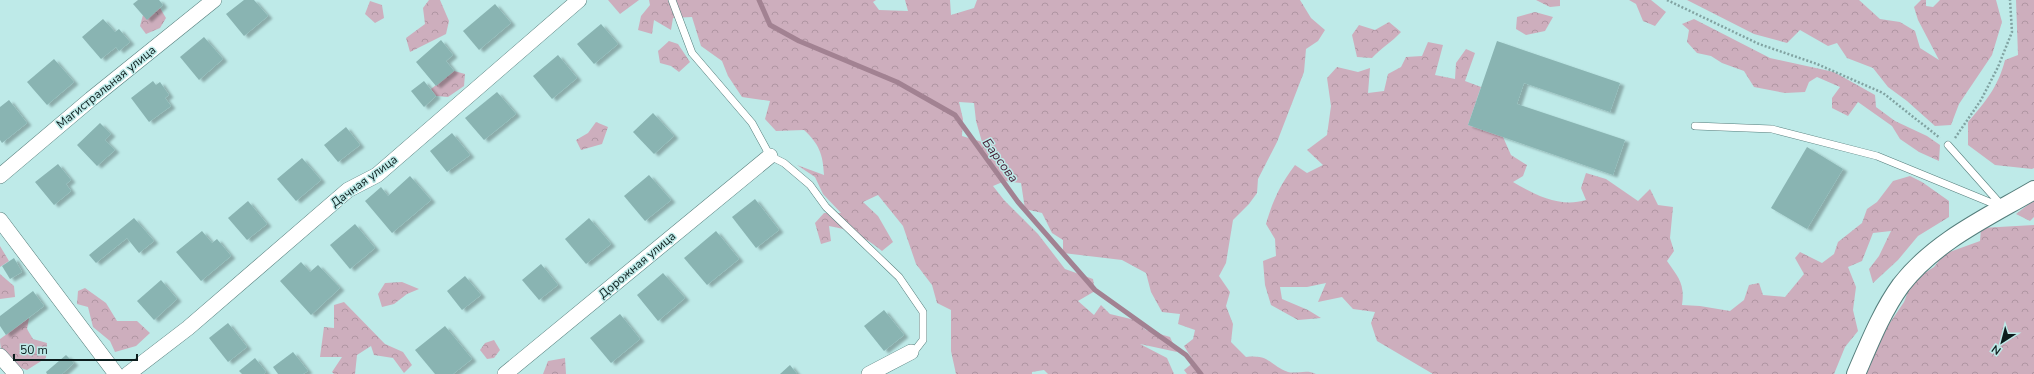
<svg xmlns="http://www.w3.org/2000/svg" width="2034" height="374" viewBox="0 0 2034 374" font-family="'Nunito Sans',sans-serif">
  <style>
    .forest { fill: url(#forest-crowns); fill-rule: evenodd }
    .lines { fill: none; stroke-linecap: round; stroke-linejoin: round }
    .stream { stroke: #a28292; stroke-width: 5 }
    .building { fill: #89b4b2; filter: url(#shadow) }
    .service-casing { stroke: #547d7b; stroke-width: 8 }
    .minor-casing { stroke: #547d7b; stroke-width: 16 }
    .tertiary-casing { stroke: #547d7b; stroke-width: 20 }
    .path { stroke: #81a3a2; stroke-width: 2.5; stroke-dasharray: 2 2; stroke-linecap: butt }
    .service { stroke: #fff; stroke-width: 7 }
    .minor { stroke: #fff; stroke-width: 15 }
    .tertiary { stroke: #fff; stroke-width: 18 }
    .labels { text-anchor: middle; stroke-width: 3; stroke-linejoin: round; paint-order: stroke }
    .street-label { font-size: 12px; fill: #0c1d1d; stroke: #beeae8 }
    .water-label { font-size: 13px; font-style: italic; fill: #481d36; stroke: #beeae8 }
  </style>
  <defs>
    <pattern id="forest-crowns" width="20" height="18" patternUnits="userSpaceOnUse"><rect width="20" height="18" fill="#cdaebd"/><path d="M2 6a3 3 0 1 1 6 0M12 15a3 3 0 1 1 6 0" fill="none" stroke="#af95a2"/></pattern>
    <filter id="shadow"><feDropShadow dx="4.5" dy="2.5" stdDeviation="1" flood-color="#0004"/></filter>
  </defs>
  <rect width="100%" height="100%" fill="#beeae8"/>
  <g class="forest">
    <polygon points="429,0 440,0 449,21 446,34 410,52 406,38 425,24 423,8"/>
    <polygon points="608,0 639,0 620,14"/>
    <path d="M649,0H876L873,2L879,10L908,11L905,0H950L951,15L974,8L977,0H1300L1311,18L1325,30L1318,41L1306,49L1304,72L1277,142L1258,179L1257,193L1249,204L1233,220L1226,263L1219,276L1230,292L1226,306L1233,324L1231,342L1246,357C1270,354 1269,365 1288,372C1297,374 1307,369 1316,374H1187L1184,370L1194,362L1184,346L1193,339L1195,330L1178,324L1180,314L1162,312L1151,292L1146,273L1122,260L1063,253V240L1052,233L1042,213L1025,209L1021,183L1005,181L993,186L1004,200L1038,234L1065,269L1093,279L1095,291L1078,301L1094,315L1101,305L1110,314L1135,320L1146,330L1170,337L1177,352L1140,344L1167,358L1174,374H1048L1044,370L1032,372V374H956L951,351V310L937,303L932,285L916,264L903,226L878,195L863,202L878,216L893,242L882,251C866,238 850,229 829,226L831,241L821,244L815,223L824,213H841L823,194L815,177L797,165L824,175C823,154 819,144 804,130L776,131L765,119L770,101L742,97L728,76L722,61L701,46L692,17L673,18L671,30L654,20L652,34L638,30L641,16L650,5ZM959,102L974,103L976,121L982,142L962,136L963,119Z"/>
    <polygon points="1536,0 1560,0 1560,6 1550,7"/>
    <polygon points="1629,0 1651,0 1666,12 1655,26 1643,21 1636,4"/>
    <polygon points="1687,0 1859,0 1880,19 1900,22 1915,31 1920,48 1939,60 1918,20 1914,7 1921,0 1926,0 1926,6 1933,7 1940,0 1996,0 2002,22 1992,55 1959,104 1951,125 1935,126 1907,101 1888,87 1873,68 1847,58 1837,43 1828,46 1800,30 1787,43 1754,34"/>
    <path d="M2016,0H2034V168L2032,169L1995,165L1968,145V122C1986,101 1998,87 2005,60L2018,55Z"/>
    <polygon points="370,1 382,5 384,18 375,23 365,14"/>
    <polygon points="160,8 166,18 160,28 146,34 140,26 143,15 147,19"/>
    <polygon points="1535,12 1553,17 1545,31 1526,35 1516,29 1517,17"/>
    <polygon points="1694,19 1770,58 1834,72 1875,95 1876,107 1895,121 1927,136 1940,145 1939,161 1919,152 1900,139 1892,126 1858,102 1848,116 1832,108 1832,98 1840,87 1817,77 1809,82 1805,92 1785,93 1754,87 1744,71 1722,63 1711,56 1697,53 1687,42 1689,30 1682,24"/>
    <path d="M1389,22L1401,32C1392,42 1381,48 1372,58L1357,57L1352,35L1359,25L1375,30Z"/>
    <polygon points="669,41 678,44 690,62 679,72 671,66 660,63 658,51"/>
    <path d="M1428,42L1443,45L1435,75L1455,79L1456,63L1466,49L1475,53L1465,81L1481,87L1468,125L1503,137L1511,155L1527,165L1523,176L1513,182C1535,195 1560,208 1586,200L1581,188L1586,173L1606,179L1638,201L1650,189L1658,205L1673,207L1670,238L1674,251L1667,261C1679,278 1685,284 1682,305L1700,306L1730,311L1744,300L1749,285L1759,283L1763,295L1785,297L1804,274L1795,258L1800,252L1822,263L1834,254L1838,242L1862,223L1867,209L1877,202L1893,181L1910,176L1922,182L1949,201V217L1918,236L1898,260L1873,283L1869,269L1879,256L1891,231L1873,233L1862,261L1848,267L1856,287L1853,310L1858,331L1845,347L1834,374H1433L1377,341L1371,323L1375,312L1353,309L1342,297L1318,302L1326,283L1307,287H1280L1282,299L1308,310L1321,318L1298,320L1271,305L1265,285L1263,261L1276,256L1275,239L1266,224C1273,200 1280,185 1295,165L1307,173L1323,165L1307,150L1327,135L1331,106L1327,78L1337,67L1358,72L1370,68L1368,93L1384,91L1388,74L1401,67L1406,57L1422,56Z"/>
    <polygon points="454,71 465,74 464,86 448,97 436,96 431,89"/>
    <polygon points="596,122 608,127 602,144 581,150 576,140 588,133"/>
    <polygon points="2034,200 2034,217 2030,221 2016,214"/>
    <polygon points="2034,225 2034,374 1865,374 1883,333 1904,302 1912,281 1934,267 1944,254 1980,241 1981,228"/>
    <polygon points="0,246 9,261 0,267"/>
    <polygon points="0,274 14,286 15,297 0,299"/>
    <polygon points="402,282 419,289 407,294 394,304 382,307 378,294 385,283"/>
    <polygon points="85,288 106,303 117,321 137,321 150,333 136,346 115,352 110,341 93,327 88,307 77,304 78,291"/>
    <polygon points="344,302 385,344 403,352 412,365 404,373 393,358 374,355 371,346 357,355 355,374 334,374 332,372 342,357 320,357 324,327 334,328 334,305"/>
    <path d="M29,318L27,329L33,339L47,343L46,358L27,370C10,364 0,359 0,339Z"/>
    <polygon points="494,340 500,350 494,358 487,359 480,350 485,343"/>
    <polygon points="565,358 566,374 543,374 548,361"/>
  </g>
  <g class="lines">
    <polyline class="stream" points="759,0 770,25 799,41 897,82 955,115 1018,202 1095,290 1186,355 1201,374"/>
  </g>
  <g class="building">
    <polygon points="138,0 159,0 163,5 147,20 133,4"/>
    <polygon points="244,0 254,0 268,16 244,36 226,14"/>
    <polygon points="495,4 511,23 479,50 463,31"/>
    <polygon points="103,19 115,32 119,29 130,42 119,51 116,47 101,59 82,37"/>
    <polygon points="601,24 618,44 594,64 577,44"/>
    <polygon points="204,37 223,59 199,80 180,57"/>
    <polygon points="441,40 453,55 446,61 454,71 436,86 416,62"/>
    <polygon points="1497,41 1620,83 1610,112 1524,83 1517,104 1625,140 1613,175 1468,125"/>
    <polygon points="558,55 577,78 552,99 533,76"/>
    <polygon points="54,59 74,82 47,105 27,82"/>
    <polygon points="153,81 156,85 160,82 169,95 165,98 171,106 149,122 131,98"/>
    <polygon points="424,81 436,96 424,107 411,91"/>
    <polygon points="497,92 516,114 484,140 465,118"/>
    <polygon points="9,100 27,123 2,143 0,140 0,107"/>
    <polygon points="653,113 674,136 654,154 633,132"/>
    <polygon points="100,123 111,134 105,140 115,150 97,166 77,145"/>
    <polygon points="346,127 360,145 338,162 324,145"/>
    <polygon points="452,133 470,155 447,172 430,151"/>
    <polygon points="1807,147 1843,169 1807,229 1771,208"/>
    <polygon points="302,158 321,180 296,201 277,179"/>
    <polygon points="58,164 71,180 66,184 71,191 54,205 35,182"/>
    <polygon points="649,175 671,200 645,221 624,196"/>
    <polygon points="410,176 431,200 392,233 365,201 381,187 388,196"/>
    <polygon points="755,199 779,230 756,248 732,217"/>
    <polygon points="248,201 267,224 247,240 228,218"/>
    <polygon points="134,218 154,241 139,253 127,238 96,263 89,255"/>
    <polygon points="589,218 611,244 586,264 565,239"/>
    <polygon points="355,224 375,248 350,269 330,245"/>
    <polygon points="202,231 212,243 217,239 231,256 201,281 176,252"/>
    <polygon points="716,231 739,259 707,285 684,258"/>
    <polygon points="14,258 22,272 10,279 2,266"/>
    <polygon points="301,262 310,272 318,265 340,288 311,315 280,281"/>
    <polygon points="541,264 558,285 539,300 522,280"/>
    <polygon points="663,273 685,298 658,321 637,295"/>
    <polygon points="465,276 481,295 462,310 447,291"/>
    <polygon points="161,280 177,299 154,320 137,301"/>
    <polygon points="33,291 44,306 6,335 0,326 0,316"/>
    <polygon points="884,310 904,335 884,351 864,326"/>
    <polygon points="620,314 640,339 611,363 590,338"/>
    <polygon points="228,323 247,347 228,362 209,338"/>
    <polygon points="445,326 472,359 453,374 435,374 415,350"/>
    <polygon points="293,352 308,371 303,374 278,374 273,367"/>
    <polygon points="66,355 74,363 62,374 47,374 46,372"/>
    <polygon points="255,358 266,372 264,374 242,374 239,371"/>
    <polygon points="790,365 797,374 780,374"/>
  </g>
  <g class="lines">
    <defs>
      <g id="service">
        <polyline points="672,0 692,53 752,123 770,156 784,163 810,185 826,207 899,277 923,312 923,340 916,349 911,352"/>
        <polyline points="1695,126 1772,129 1877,156 2004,208 1948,145"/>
      </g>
      <g id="minor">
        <polyline points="0,176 91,99 214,0"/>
        <polyline points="0,220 116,374"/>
        <polyline points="0,356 16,374"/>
        <polyline points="128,374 188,328 348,190 377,175 579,0"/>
        <polyline points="505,374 770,156"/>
        <polyline points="869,374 911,352"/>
      </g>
      <path id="tertiary" d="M1856,374C1869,344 1882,311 1901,285C1935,241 1988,217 2034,190"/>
    </defs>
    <use href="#service" class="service-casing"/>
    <use href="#minor" class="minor-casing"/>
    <use href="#tertiary" class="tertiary-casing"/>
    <g class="path">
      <polyline points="1667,0 1759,44 1817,64 1883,93 1940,138"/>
      <polyline points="1955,138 1981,100 1998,67 2012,32 2010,0"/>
    </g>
    <use href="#service" class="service"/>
    <use href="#minor" class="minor"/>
    <use href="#tertiary" class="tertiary"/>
  </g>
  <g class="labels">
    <g class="street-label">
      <text transform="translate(106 87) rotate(-39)" y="4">Магистральная улица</text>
      <text transform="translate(364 181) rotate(-36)" y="4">Дачная улица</text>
      <text transform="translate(637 265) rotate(-40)" y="4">Дорожная улица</text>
    </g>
    <g class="water-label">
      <text transform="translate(1001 160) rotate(54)" y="5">Барсова</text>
    </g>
  </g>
  <g transform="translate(2002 342) rotate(216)" stroke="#beeae8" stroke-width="3" paint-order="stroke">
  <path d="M0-3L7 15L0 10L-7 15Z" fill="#0c1d1d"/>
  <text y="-6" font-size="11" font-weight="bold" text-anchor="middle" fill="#0c1d1d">N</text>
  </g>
  <path d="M14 354v6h123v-6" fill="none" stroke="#0c1d1d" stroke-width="2"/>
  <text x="20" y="354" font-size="12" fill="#0c1d1d" stroke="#beeae8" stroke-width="3" paint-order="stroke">50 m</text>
</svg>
